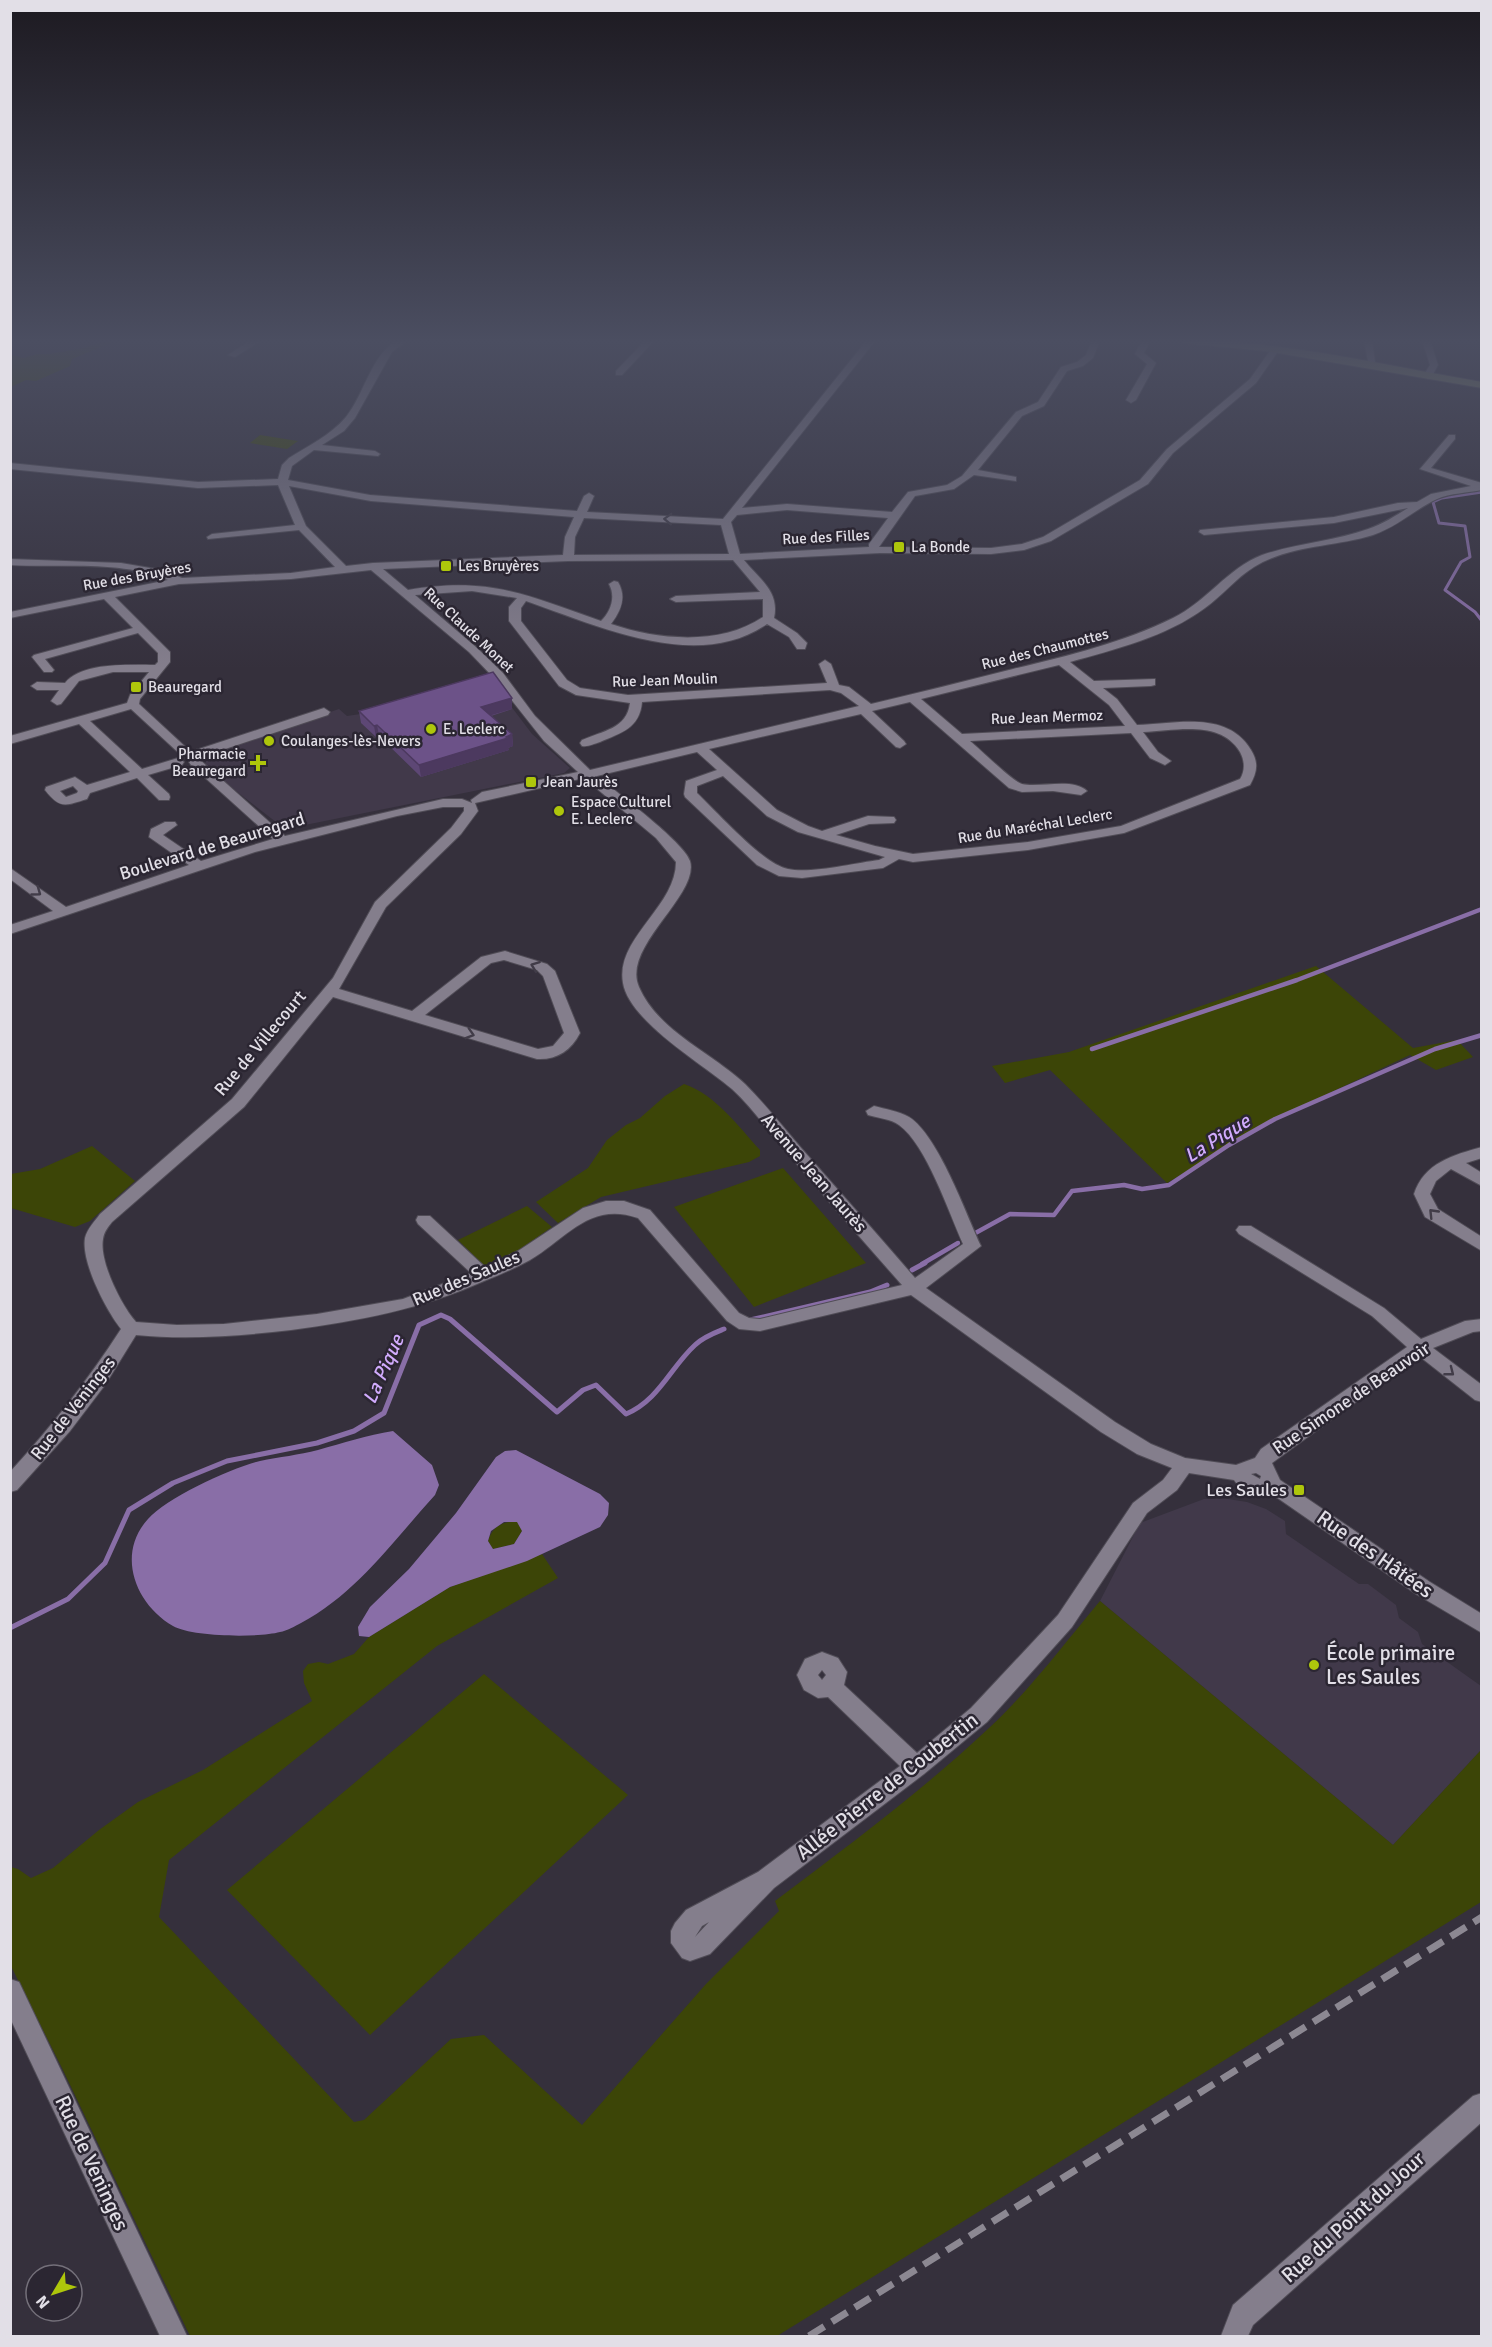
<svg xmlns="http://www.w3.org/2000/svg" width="1492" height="2347" viewBox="0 0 1492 2347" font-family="Signika,sans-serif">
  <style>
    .built { fill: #41394a }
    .green { fill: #3c4507 }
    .water { fill: #896ea7; fill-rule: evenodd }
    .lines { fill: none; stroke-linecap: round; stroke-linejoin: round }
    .stream-far2 { stroke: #896ea7; stroke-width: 3 }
    .stream-far1 { stroke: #896ea7; stroke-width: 4.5 }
    .stream { stroke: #896ea7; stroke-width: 5 }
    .minor-casing { stroke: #504c56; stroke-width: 2 }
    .major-casing { stroke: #504c56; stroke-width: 2 }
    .minor { fill: #847e8c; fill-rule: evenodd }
    .major { fill: #868c67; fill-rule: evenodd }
    .rail { stroke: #8c8892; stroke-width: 7; stroke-dasharray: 18 9; stroke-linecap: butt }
    .wall { fill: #5d4775 }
    .shaded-wall { fill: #4c395f }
    .building { fill: #6c5288; stroke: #4c395f; stroke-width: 1.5 }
    .oneway { stroke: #413c48 }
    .poi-dot { fill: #aec60b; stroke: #2b2632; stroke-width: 2 }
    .labels { text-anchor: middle; stroke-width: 5; stroke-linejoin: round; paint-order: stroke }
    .far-street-label { font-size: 15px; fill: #e2dfe7; stroke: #2b2632 }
    .far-poi-label { font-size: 15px; fill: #e2dfe7; stroke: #2b2632; text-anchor: start }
    .street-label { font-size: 18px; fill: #e2dfe7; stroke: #2b2632 }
    .poi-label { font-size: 18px; fill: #e2dfe7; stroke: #2b2632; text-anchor: end }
    .water-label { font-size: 20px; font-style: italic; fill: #d1abfd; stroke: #2b2632 }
    .near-street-label { font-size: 21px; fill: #e2dfe7; stroke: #2b2632 }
    .near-poi-label { font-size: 21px; fill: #e2dfe7; stroke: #2b2632; text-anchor: start }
  </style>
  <rect width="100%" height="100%" fill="#35303c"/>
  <g class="built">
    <polygon points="492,681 532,734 570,768 564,773 285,829 223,781 205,764 209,753 339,709 347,716 374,712"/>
    <polygon points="1204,1499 1228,1499 1247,1502 1266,1509 1285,1521 1286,1534 1359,1584 1368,1584 1396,1605 1399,1618 1418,1632 1422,1644 1481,1686 1481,1750 1393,1845 1100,1601 1140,1523"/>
  </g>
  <g class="green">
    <polygon points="107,340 118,340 72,359 70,366 36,381 26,380 11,387 11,355 24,358 37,354 49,354 84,348"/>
    <polygon points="260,435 298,441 287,449 250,443"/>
    <polygon points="1316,966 1413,1048 1457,1040 1473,1057 1436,1070 1410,1055 1270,1121 1167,1183 1050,1070 1005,1083 992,1066 1069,1052"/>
    <path d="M684,1084C716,1095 738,1126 760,1150V1156L749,1162L601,1197L558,1223L536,1202L588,1168L607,1140L626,1125L640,1118L665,1096Z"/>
    <polygon points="92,1146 135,1181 90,1221 75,1227 11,1208 11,1174 40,1169"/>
    <polygon points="783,1168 866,1263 754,1307 674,1207"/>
    <polygon points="527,1206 552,1227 499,1264 487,1269 458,1240"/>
    <path d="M517,1521L522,1531L514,1544L493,1549L488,1541C493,1526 502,1522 517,1521Z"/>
    <path d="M542,1554L558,1578L437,1646L169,1860L159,1917L354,2122L364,2120L451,2039L484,2035L582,2125L706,1984L779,1911L775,1901C848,1846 922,1791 989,1728C1030,1690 1064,1644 1100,1601L1393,1845L1481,1750V1902L777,2336H190L62,2068L11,1966V1867L18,1869L31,1878L53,1868L99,1830L138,1802L203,1770L312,1701L304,1683L303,1671L308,1664L319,1662L328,1664L354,1654L369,1637L450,1587Z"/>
    <polygon points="484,1674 628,1795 370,2035 227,1890"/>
  </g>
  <g class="water">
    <path d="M393,1431L432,1465L439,1485L435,1495C394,1540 356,1594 301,1623C295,1626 287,1631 280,1632C258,1638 192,1637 173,1626C135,1604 116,1554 148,1519C166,1498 233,1467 260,1461C279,1457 299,1455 318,1450C343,1443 367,1435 393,1431Z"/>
    <path d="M516,1450L600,1494L609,1503L608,1515L600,1527L527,1561L450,1587L369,1637L359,1636L358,1627L370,1607L409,1569L456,1513L496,1457L505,1451ZM504,1522H517L522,1531L514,1544L493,1549L488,1541L491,1531Z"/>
  </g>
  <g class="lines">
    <polyline class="stream-far2" points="1482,492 1442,498 1433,502 1439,523 1465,526 1470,557 1461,562 1445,590 1475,612 1482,621"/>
    <g class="stream-far1">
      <polyline points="1092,1049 1297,980 1482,909"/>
      <polyline points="970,1236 1010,1214 1054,1215 1072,1191 1124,1185 1142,1189 1169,1185 1229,1145 1275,1119 1435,1049 1482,1035"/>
      <polyline points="922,1264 958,1243"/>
    </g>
    <g class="stream">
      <polyline points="912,1270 925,1263"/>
      <polyline points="750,1320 870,1292 887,1285"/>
      <path d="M10,1628L68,1599L105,1563L129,1510L173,1483L227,1461L317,1443L354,1431L384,1413L419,1325L441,1315L450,1319L557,1412L583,1390L596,1385L626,1414C659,1400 670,1368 695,1345C703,1337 714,1333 724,1329"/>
    </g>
    <defs>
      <g id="minor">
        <polygon points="251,340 262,340 235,357 228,355"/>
        <path d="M397,340H408L392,352L355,418L344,431L322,445L375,451L380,454L378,456L314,450L292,466L288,480L370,495L577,511L584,496L589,493L594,496L587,512L723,519L867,340H876L742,508L787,504L892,512L908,492L947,485L962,476L1016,412L1038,402L1061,367L1077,362L1086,355L1092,340H1100L1093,358L1083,366L1067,371L1044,406L1022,416L978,470L1016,477V481L974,475L954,489L915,496L879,547L991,548L1022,544L1043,537L1140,480L1167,449L1250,379L1272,348L1279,350L1256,383L1173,453L1148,484L1051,541L1024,550L991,554L880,553L744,560C759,579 780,591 774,618L797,633L807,643L805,649H797L789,637L767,624C697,673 596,625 526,601L521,608V621L567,680L580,688L628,695L827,683L819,664L825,660L831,664L839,685L849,687L871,704C918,693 965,681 1013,669C1067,656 1122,643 1173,618C1206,602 1228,568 1262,555C1297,543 1335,541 1368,529C1383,524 1395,516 1408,508L1334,523L1204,535L1199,532L1200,530L1334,517L1398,503L1417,502L1431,494L1471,486L1420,469L1449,435H1455V439L1431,468L1482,483V490C1468,493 1450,493 1437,499C1414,510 1397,527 1373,535C1335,547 1289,545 1254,567C1236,578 1222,596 1205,608C1166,637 1116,649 1070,662L1094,681L1155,679V685L1151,686L1103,688L1117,699L1137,725C1176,724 1227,710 1251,750C1259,763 1257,772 1250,785L1124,833L1028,850L913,862L899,859L883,868L802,878L779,876L757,865L685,797L684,794L686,781L717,770L697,752L597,776C615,791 684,842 690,861C700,895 621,947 639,987C658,1031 711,1052 745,1084C765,1104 783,1127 802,1149C840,1192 878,1235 915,1278L963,1244C949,1213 926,1144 899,1125C891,1119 878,1118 868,1115L866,1111L874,1106C885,1109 899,1111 909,1117C938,1135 966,1214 981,1246L926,1288L1115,1422L1151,1444L1185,1458L1236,1465L1255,1458L1261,1449L1407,1347L1372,1316L1239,1234L1236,1230L1239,1226H1251L1384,1308L1421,1339L1465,1321L1482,1319V1331L1473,1332L1433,1348L1482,1385V1402L1475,1400L1419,1356L1272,1463L1280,1480L1430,1582L1482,1614V1633L1416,1594L1269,1492C1255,1496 1242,1492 1234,1480L1189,1473L1177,1490L1147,1513L1072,1627L987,1722L924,1774L774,1888L710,1954L690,1961L682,1958L671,1943V1931L675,1923L686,1910L758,1872L900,1766L828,1697L818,1698L804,1690L797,1675L805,1659L822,1652L838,1658L847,1672L844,1685L917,1753L971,1708L1058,1615L1133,1503L1163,1480L1172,1468L1137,1454L1101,1432L911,1295L760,1331L739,1329L727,1321L638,1218C590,1201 567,1238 530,1260C515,1268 500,1275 484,1281C422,1309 358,1321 291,1330C239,1336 188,1340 136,1335L105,1385L70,1431L17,1490L10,1492V1472C52,1426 88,1380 121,1329C106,1310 81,1262 85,1238C87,1229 95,1221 100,1214L232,1099L333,978L375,902L451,828L464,811V807H443L397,816L255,852L10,934V925L53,911L10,879V868L66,907L189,865L149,837L151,829L165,822H175L177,825L163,835L201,861L273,839L191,765L189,762L195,758L199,759L285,836L443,799H462L472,803L471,800L482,792L578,772L544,741L495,679L469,652L371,570L291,579L179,584L115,597L170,652V662L140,699L139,704L191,752L189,755H181L131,709L90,721L142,769L178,758L184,762L182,765L148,775L169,794L170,797L169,800H159L137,778L90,793L87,799C65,806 60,809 45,790L46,787L75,777L87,785L130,772L79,724L10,744V736L127,703L130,695L149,672H113L79,681L61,704L57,705L51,701L59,690H37L31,686L37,682L65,683C82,662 129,665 155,665L158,662V653L138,633L45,659L54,670L52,672H44L32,657L34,655L133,628L104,599L10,618V612L168,580C121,560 61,568 10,565V559L121,563L162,570L182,578L291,573L335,567L299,530L208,539L207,537L212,534L295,525L278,485L198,488L10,469V463L198,482L278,479L282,465L289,458C308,446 331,435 346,417C365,393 370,357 397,340ZM289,486L371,501L574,517L565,537L563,555L373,563L346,566L306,526ZM787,510L888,518L869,544V547L740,554L731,522L737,515ZM584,518L721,525L729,554L574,555L575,537ZM733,560L760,592L676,596L670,599L676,602L763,599V617C720,646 658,640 611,624C621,611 627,597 618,582L614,581L609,584C616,597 611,611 601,621C527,595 489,576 408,590L383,569L568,561ZM472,591L517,598L509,607V621L559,686L576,695L630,703C627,729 602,731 582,740L580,743L582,746C589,747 593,744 600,742C621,733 640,728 642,702L830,690L841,693L859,706L590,770L535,716L503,673L477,648L415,595ZM1059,665L1109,705L1125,726L962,734L921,699ZM910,702L1009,788L1022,792L1053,791L1081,795L1087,791C1073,777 1040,788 1022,784C1012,781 980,749 970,741L1131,733L1150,758L1165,765L1171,761L1158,752L1143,732C1175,731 1220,719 1240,752C1245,761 1245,771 1240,779L1121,826L1028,842L913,854L875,846L836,835L869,824L894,823L896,820L894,817L868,816L822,831L808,826L777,810L709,749L861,714L896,747L900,748L906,744L904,741L872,711ZM723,776L767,816L798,832L885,857L879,860C855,863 810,874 788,869C763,864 717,812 697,793V786ZM584,778L656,838L676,862C676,907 615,938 623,983C629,1021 704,1065 732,1089C752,1107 768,1131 786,1151C824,1196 863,1241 902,1285L760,1319L749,1318L739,1313L650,1210L624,1201H606L583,1208L518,1251L485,1267L430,1216H418L416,1220L418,1224L471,1273L403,1299L317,1314L224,1324L177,1325L136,1322C121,1305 99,1261 103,1239C104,1232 108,1227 112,1222L244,1107L333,997L537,1059C556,1060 571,1051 580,1033L555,971L547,964L505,951L481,957L412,1011L339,989L386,907L461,834L478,811L475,803ZM73,786L78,791L77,793L66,797L60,791ZM504,960L537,970L543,976L564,1033L553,1046L538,1049L425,1015L491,963ZM1256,1473L1261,1476L1260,1479L1251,1474ZM822,1670L826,1675L822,1680L818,1675ZM709,1922L695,1937L702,1926Z"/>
        <polygon points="646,340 655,340 622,375 616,375 616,371"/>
        <polygon points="1142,340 1151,340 1144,353 1156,363 1136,400 1131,403 1126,400 1147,364 1135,354"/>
        <polygon points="1364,340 1372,340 1376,369 1369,367"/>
        <polygon points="1422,340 1430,340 1438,365 1431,378 1428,379 1423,376 1430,365"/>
        <polygon points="324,708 330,712 328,715 204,756 196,756 194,753 196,750"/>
        <path d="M1482,1147V1158L1466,1163L1482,1173V1186L1451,1169L1436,1181L1430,1194L1438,1209L1482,1237V1251L1425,1217L1414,1194C1424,1163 1453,1155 1482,1147Z"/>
        <polygon points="10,1979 19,1982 187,2336 160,2336 10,2018"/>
        <polygon points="1482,2093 1482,2122 1253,2325 1248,2336 1221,2336 1233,2305 1473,2096"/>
      </g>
      <path id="major" d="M1179,340C1281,340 1382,365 1482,382V388L1265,351L1184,343Z"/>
    </defs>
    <use href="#minor" class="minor-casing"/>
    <use href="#major" class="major-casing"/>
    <use href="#minor" class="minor"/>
    <use href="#major" class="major"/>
    <polyline class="rail" points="809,2336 1482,1917"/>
  </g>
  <polygon class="wall" points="512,698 512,709 491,716 512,734 513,746 508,748 509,750 421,777 379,736 376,737 361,723 359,711"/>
  <g class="shaded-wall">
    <polygon points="512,698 512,709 482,718 481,707"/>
    <polygon points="377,725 379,736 376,737 374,726"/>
    <polygon points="512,734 513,746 508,748 509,750 421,777 419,765"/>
  </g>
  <polygon class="building" points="493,672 512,698 481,707 512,734 506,737 508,738 419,765 377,725 374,726 359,711"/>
  <defs><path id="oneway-chevron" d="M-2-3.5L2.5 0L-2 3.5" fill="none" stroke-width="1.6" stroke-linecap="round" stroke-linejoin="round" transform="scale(1.5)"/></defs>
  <g class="oneway">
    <use href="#oneway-chevron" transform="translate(668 519) rotate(-178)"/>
    <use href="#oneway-chevron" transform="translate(37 892) rotate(36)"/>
    <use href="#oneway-chevron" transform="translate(535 966) rotate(-159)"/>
    <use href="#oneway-chevron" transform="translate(470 1034) rotate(17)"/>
    <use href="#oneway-chevron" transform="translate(1433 1213) rotate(-134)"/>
    <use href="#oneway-chevron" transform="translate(1450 1372) rotate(38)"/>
  </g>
  <linearGradient id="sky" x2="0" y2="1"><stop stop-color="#1d1a21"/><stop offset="0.51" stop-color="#4b4e61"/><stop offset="1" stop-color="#4b4e61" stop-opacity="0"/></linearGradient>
  <rect width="1492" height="669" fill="url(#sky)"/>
  <g class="poi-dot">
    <rect x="893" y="541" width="12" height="12" rx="3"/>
    <rect x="440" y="560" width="12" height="12" rx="3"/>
    <rect x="130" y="681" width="12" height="12" rx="3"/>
    <circle cx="431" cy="729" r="6"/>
    <circle cx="269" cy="741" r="6"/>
    <path d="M255 754h6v6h6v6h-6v6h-6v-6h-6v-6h6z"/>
    <rect x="525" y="776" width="12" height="12" rx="3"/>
    <circle cx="559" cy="811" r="6"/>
    <rect x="1293" y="1484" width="12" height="12" rx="3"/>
    <circle cx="1314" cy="1665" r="6"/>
  </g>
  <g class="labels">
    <g class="far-street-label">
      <text transform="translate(826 537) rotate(-3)" y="5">Rue des Filles</text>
      <text transform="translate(137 576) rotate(-10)" y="5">Rue des Bruyères</text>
      <text transform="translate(469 630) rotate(43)" y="5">Rue Claude Monet</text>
      <text transform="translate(1045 649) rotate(-14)" y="5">Rue des Chaumottes</text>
      <text transform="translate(665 680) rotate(-2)" y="5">Rue Jean Moulin</text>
      <text transform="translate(1047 717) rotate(-2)" y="5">Rue Jean Mermoz</text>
      <text transform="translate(1035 826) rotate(-9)" y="5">Rue du Maréchal Leclerc</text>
    </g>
    <g class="far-poi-label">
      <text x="911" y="552">La Bonde</text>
      <text x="458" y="571">Les Bruyères</text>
      <text x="148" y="692">Beauregard</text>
      <text x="443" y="734">E. Leclerc</text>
      <text x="281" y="746">Coulanges-lès-Nevers</text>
      <text x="246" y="759" text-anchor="end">Pharmacie<tspan x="246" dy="17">Beauregard</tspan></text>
      <text x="543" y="787">Jean Jaurès</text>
      <text x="571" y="807">Espace Culturel<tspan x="571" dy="17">E. Leclerc</tspan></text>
    </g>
    <g class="street-label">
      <text transform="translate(212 846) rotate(-17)" y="6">Boulevard de Beauregard</text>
      <text transform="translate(260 1043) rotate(-50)" y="6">Rue de Villecourt</text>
      <text transform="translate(814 1173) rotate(49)" y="6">Avenue Jean Jaurès</text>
      <text transform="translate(466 1278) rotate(-23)" y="6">Rue des Saules</text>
      <text transform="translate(1351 1398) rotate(-34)" y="6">Rue Simone de Beauvoir</text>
      <text transform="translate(73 1408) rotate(-52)" y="6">Rue de Veninges</text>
    </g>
    <g class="poi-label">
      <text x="1287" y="1496">Les Saules</text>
    </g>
    <g class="water-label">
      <text transform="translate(1217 1138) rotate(-32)" y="7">La Pique</text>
      <text transform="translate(383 1369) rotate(-66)" y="7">La Pique</text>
    </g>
    <g class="near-street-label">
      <text transform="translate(1375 1554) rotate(35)" y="7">Rue des Hâtées</text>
      <text transform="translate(887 1786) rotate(-38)" y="7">Allée Pierre de Coubertin</text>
      <text transform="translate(92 2163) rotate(65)" y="7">Rue de Veninges</text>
      <text transform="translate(1353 2217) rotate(-42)" y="7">Rue du Point du Jour</text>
    </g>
    <g class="near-poi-label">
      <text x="1326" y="1660">École primaire<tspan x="1326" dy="24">Les Saules</tspan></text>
    </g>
  </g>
  <rect width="1492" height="2347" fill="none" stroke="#e2dfe7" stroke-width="24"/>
  <g transform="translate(54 2293) rotate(231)"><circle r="28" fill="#2b2632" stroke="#74707a" stroke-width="1.5"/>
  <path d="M0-4.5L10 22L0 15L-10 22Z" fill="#aec60b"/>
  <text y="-9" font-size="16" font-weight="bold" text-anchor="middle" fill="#e2dfe7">N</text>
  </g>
</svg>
